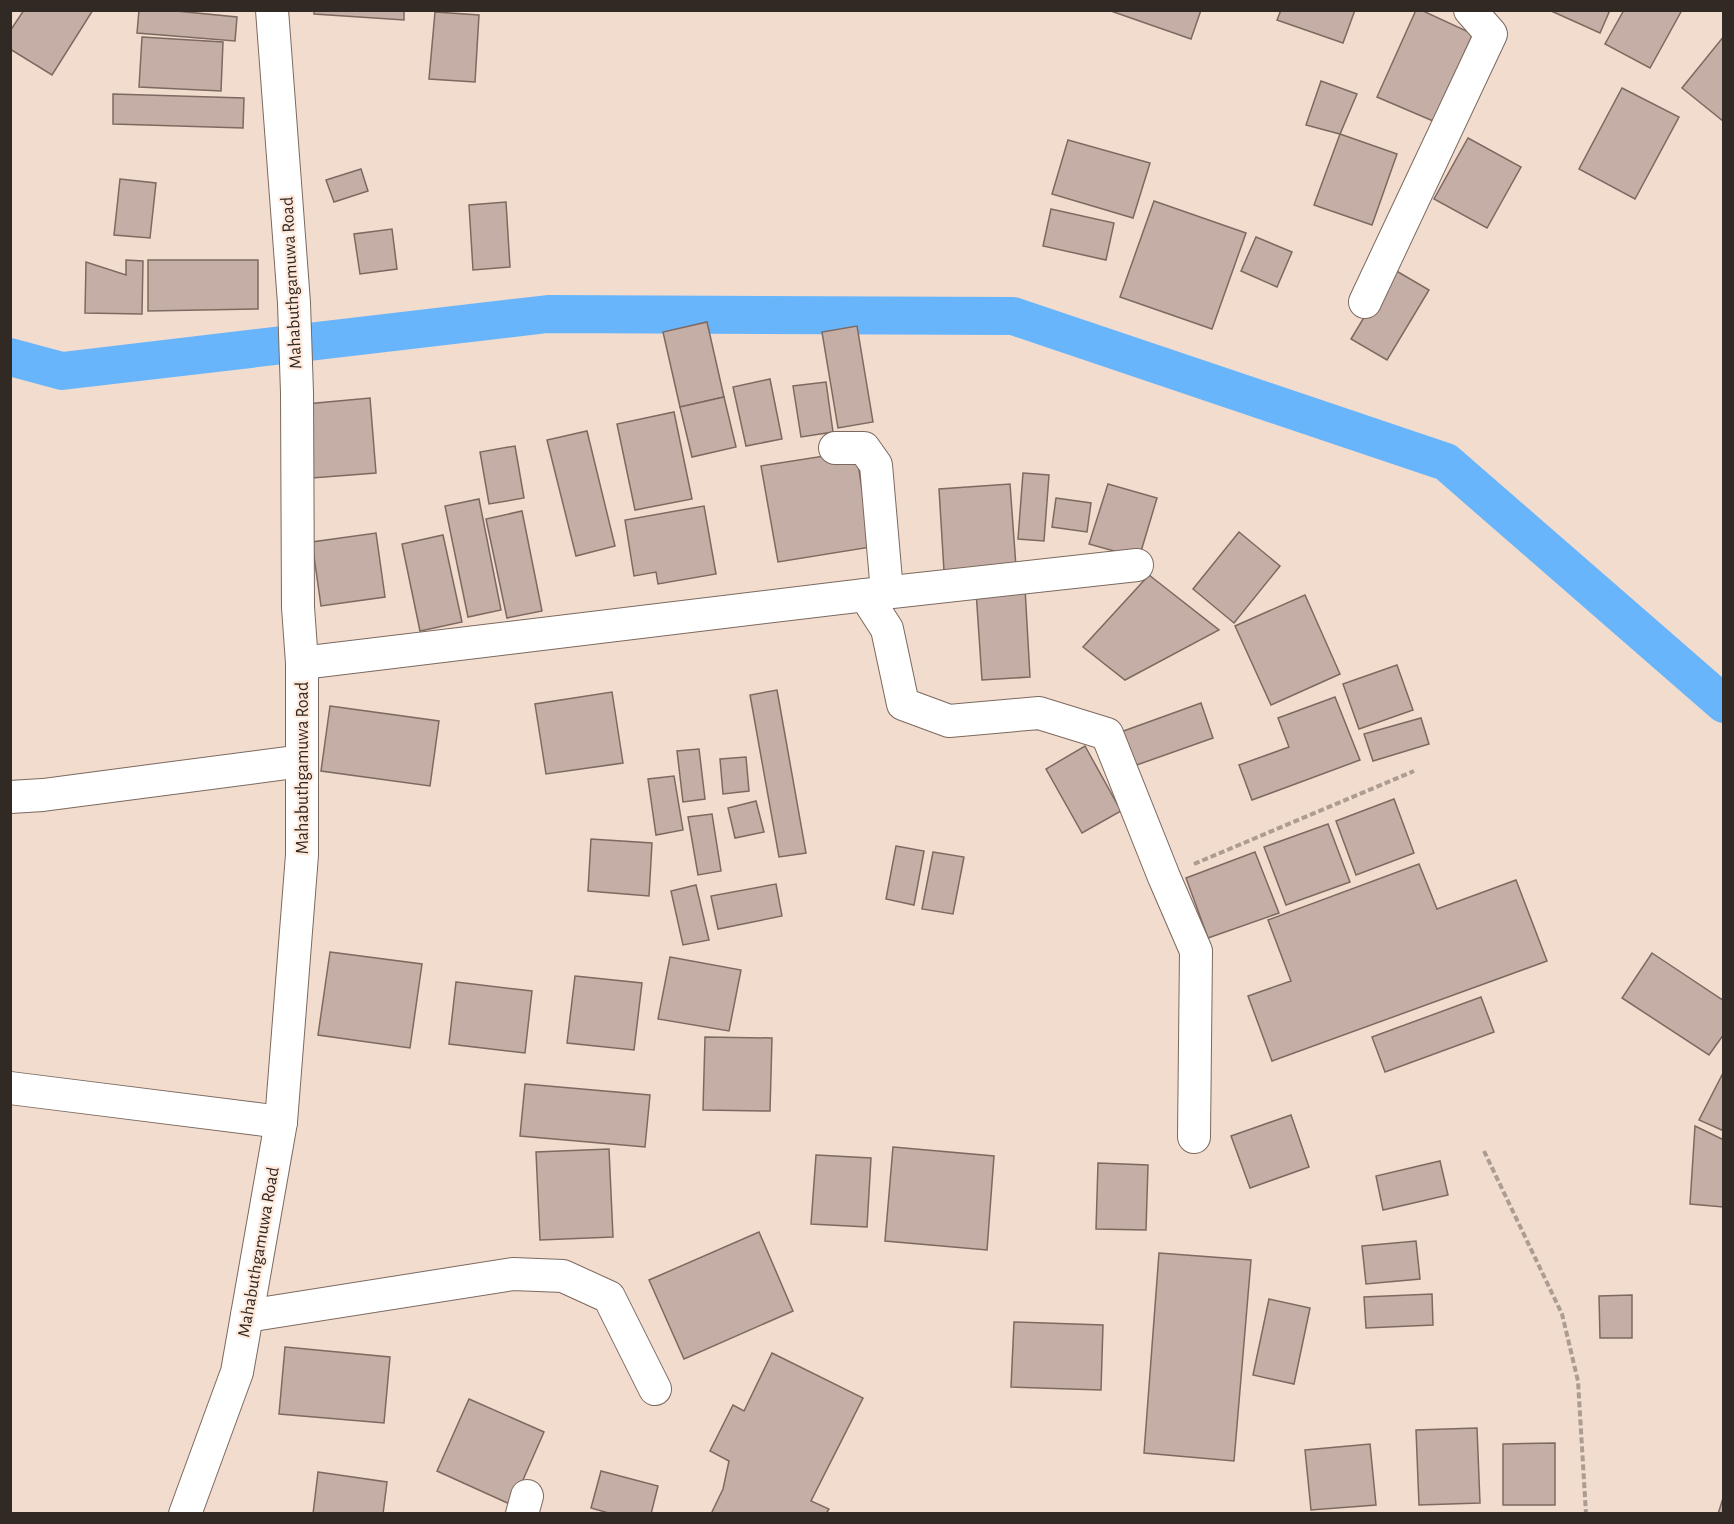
<svg xmlns="http://www.w3.org/2000/svg" width="1734" height="1524" viewBox="0 0 1734 1524" font-family="'Alegreya Sans',sans-serif">
  <style>
    .lines { fill: none; stroke-linecap: round; stroke-linejoin: round }
    .canal { stroke: #68b5fc; stroke-width: 38 }
    .building { fill: #c5aea5; stroke: #7e6961; stroke-width: 1.5 }
    .street-casing { stroke: #7c695e; stroke-width: 34 }
    .path { stroke: #ac9c91; stroke-width: 4; stroke-dasharray: 6 3; stroke-linecap: butt }
    .street { stroke: #fff; stroke-width: 32 }
    .labels { text-anchor: middle; stroke-width: 4.5; stroke-linejoin: round; paint-order: stroke }
    .street-label { font-size: 18px; fill: #312924; stroke: #ffe9db }
  </style>
  <rect width="100%" height="100%" fill="#f1dcce"/>
  <g class="lines">
    <polyline class="canal" points="10,357 62,371 548,314 1013,316 1446,462 1724,704"/>
  </g>
  <g class="building">
    <polygon points="24,10 93,10 52,75 10,49 10,31"/>
    <polygon points="139,10 166,10 237,17 235,41 137,33"/>
    <polygon points="314,10 404,10 404,20 314,14"/>
    <polygon points="1108,10 1201,10 1191,39"/>
    <polygon points="1281,10 1355,10 1343,43 1277,20"/>
    <polygon points="1416,10 1421,10 1473,34 1433,121 1377,97"/>
    <polygon points="1549,10 1610,10 1600,33"/>
    <polygon points="1624,10 1682,10 1650,68 1605,44"/>
    <polygon points="435,12 479,15 475,82 429,79"/>
    <polygon points="1724,36 1724,120 1723,121 1682,88"/>
    <polygon points="142,37 223,42 221,91 139,87"/>
    <polygon points="1321,81 1357,94 1340,134 1306,125"/>
    <polygon points="1622,88 1679,117 1635,199 1579,169"/>
    <polygon points="113,94 244,98 243,128 113,124"/>
    <polygon points="1340,134 1397,154 1372,225 1314,205"/>
    <polygon points="1468,138 1521,167 1487,228 1434,199"/>
    <polygon points="1068,140 1150,163 1133,218 1052,194"/>
    <polygon points="361,169 368,191 334,202 326,180"/>
    <polygon points="120,179 156,183 150,238 114,235"/>
    <polygon points="1154,201 1246,233 1212,329 1120,297"/>
    <polygon points="506,202 510,267 473,270 469,205"/>
    <polygon points="1051,209 1114,223 1106,260 1043,246"/>
    <polygon points="392,229 397,269 360,274 354,234"/>
    <polygon points="1256,237 1292,252 1277,287 1241,271"/>
    <polygon points="126,260 143,261 142,314 85,313 86,262 126,275"/>
    <polygon points="148,260 258,260 258,309 148,311"/>
    <polygon points="1393,269 1429,290 1387,360 1351,339"/>
    <polygon points="707,322 724,397 680,407 663,332"/>
    <polygon points="857,326 873,422 838,428 822,332"/>
    <polygon points="770,379 782,439 746,446 733,387"/>
    <polygon points="826,382 833,432 801,437 793,386"/>
    <polygon points="724,397 736,447 692,457 680,407"/>
    <polygon points="370,398 376,473 312,478 306,404"/>
    <polygon points="674,412 692,499 635,510 617,424"/>
    <polygon points="587,431 615,546 576,556 547,440"/>
    <polygon points="515,446 524,498 489,504 480,452"/>
    <polygon points="856,451 871,547 778,562 761,466"/>
    <polygon points="1023,473 1049,475 1044,541 1018,539"/>
    <polygon points="1010,484 1016,567 944,571 939,489"/>
    <polygon points="1108,484 1157,498 1139,558 1089,544"/>
    <polygon points="1056,498 1091,503 1087,532 1052,527"/>
    <polygon points="479,499 501,610 468,617 445,506"/>
    <polygon points="704,506 716,574 658,584 656,572 634,576 625,520"/>
    <polygon points="522,511 542,611 507,618 486,519"/>
    <polygon points="1239,532 1280,566 1234,623 1193,589"/>
    <polygon points="376,533 385,597 321,606 312,542"/>
    <polygon points="443,535 462,622 420,631 402,544"/>
    <polygon points="1149,575 1219,630 1125,680 1083,647"/>
    <polygon points="1025,588 1030,677 982,680 976,591"/>
    <polygon points="1305,595 1340,674 1271,705 1235,626"/>
    <polygon points="1397,665 1413,710 1359,729 1343,684"/>
    <polygon points="777,690 806,853 779,857 750,695"/>
    <polygon points="612,692 623,763 546,774 535,704"/>
    <polygon points="1335,697 1360,760 1252,800 1239,765 1289,747 1278,718"/>
    <polygon points="1201,703 1213,738 1131,767 1118,733"/>
    <polygon points="330,706 439,721 430,786 321,771"/>
    <polygon points="1421,718 1429,744 1373,761 1364,734"/>
    <polygon points="1085,746 1121,811 1082,833 1046,769"/>
    <polygon points="699,749 705,799 683,802 677,751"/>
    <polygon points="746,757 749,791 723,794 720,759"/>
    <polygon points="674,776 683,830 656,835 648,779"/>
    <polygon points="1394,799 1414,853 1356,875 1336,821"/>
    <polygon points="756,801 764,832 735,838 728,808"/>
    <polygon points="712,814 721,871 698,875 688,817"/>
    <polygon points="1328,824 1350,882 1286,905 1264,847"/>
    <polygon points="591,839 652,843 649,896 588,891"/>
    <polygon points="896,846 924,851 914,905 886,899"/>
    <polygon points="933,852 964,857 953,914 922,909"/>
    <polygon points="1255,852 1279,913 1208,938 1186,878"/>
    <polygon points="1419,864 1437,909 1516,880 1547,961 1272,1061 1248,996 1291,981 1268,920"/>
    <polygon points="776,884 782,916 718,929 711,896"/>
    <polygon points="696,885 709,940 683,945 671,891"/>
    <polygon points="330,952 422,964 410,1048 318,1035"/>
    <polygon points="1652,953 1724,1001 1724,1034 1709,1055 1622,998"/>
    <polygon points="670,957 741,970 729,1031 658,1019"/>
    <polygon points="575,976 642,983 634,1050 567,1043"/>
    <polygon points="456,982 532,991 525,1053 449,1044"/>
    <polygon points="1481,997 1494,1032 1385,1072 1372,1037"/>
    <polygon points="705,1037 772,1038 770,1111 703,1110"/>
    <polygon points="1724,1071 1724,1131 1699,1120"/>
    <polygon points="525,1084 650,1095 645,1147 520,1136"/>
    <polygon points="1291,1115 1309,1167 1250,1188 1231,1136"/>
    <polygon points="1695,1126 1724,1140 1723,1207 1690,1204"/>
    <polygon points="893,1147 994,1156 987,1250 885,1241"/>
    <polygon points="609,1149 613,1237 540,1240 536,1152"/>
    <polygon points="816,1155 871,1158 867,1227 811,1224"/>
    <polygon points="1440,1161 1448,1195 1383,1210 1376,1176"/>
    <polygon points="1098,1163 1148,1165 1146,1230 1096,1229"/>
    <polygon points="759,1232 793,1311 684,1359 649,1280"/>
    <polygon points="1416,1241 1420,1279 1366,1284 1362,1246"/>
    <polygon points="1159,1253 1251,1260 1234,1461 1144,1453"/>
    <polygon points="1432,1294 1433,1325 1366,1328 1364,1297"/>
    <polygon points="1632,1295 1632,1338 1600,1338 1599,1296"/>
    <polygon points="1269,1299 1310,1308 1294,1384 1253,1375"/>
    <polygon points="1014,1322 1103,1325 1101,1390 1011,1387"/>
    <polygon points="285,1347 390,1357 384,1423 279,1414"/>
    <polygon points="772,1353 863,1398 811,1501 829,1509 826,1514 711,1514 723,1489 729,1461 710,1451 733,1405 744,1411"/>
    <polygon points="469,1399 544,1432 512,1505 437,1471"/>
    <polygon points="1477,1428 1480,1503 1419,1505 1416,1430"/>
    <polygon points="1555,1443 1555,1505 1503,1505 1503,1444"/>
    <polygon points="1370,1444 1376,1505 1311,1510 1305,1450"/>
    <polygon points="601,1471 658,1486 651,1514 612,1514 591,1508"/>
    <polygon points="318,1472 387,1482 383,1514 313,1514"/>
    <polygon points="1724,1495 1724,1514 1718,1514"/>
  </g>
  <g class="lines">
    <defs>
      <g id="street">
        <polyline points="1365,302 1491,34 1470,10"/>
        <polyline points="835,448 864,448 876,465 887,592"/>
        <polyline points="865,595 1137,565"/>
        <polyline points="302,663 865,595 887,629 903,704 949,721 1039,713 1107,734 1164,877 1196,951 1194,1137"/>
        <polyline points="10,797 43,795 302,761"/>
        <polyline points="10,1088 281,1122"/>
        <polyline points="247,1316 513,1274 563,1276 609,1297 655,1389"/>
        <polyline points="185,1514 237,1372 281,1122 302,855 302,663 298,607 297,393 294,303 272,10"/>
        <polyline points="522,1514 527,1496"/>
      </g>
    </defs>
    <use href="#street" class="street-casing"/>
    <g class="path">
      <polyline points="1194,864 1414,771"/>
      <polyline points="1484,1151 1562,1314 1578,1381 1586,1514"/>
    </g>
    <use href="#street" class="street"/>
  </g>
  <g class="labels">
    <g class="street-label">
      <text transform="translate(291 283) rotate(-93)" y="6">Mahabuthgamuwa Road</text>
      <text transform="translate(302 768) rotate(-90)" y="6">Mahabuthgamuwa Road</text>
      <text transform="translate(258 1252) rotate(-80)" y="6">Mahabuthgamuwa Road</text>
    </g>
  </g>
  <rect width="1734" height="1524" fill="none" stroke="#312924" stroke-width="24"/>
</svg>
